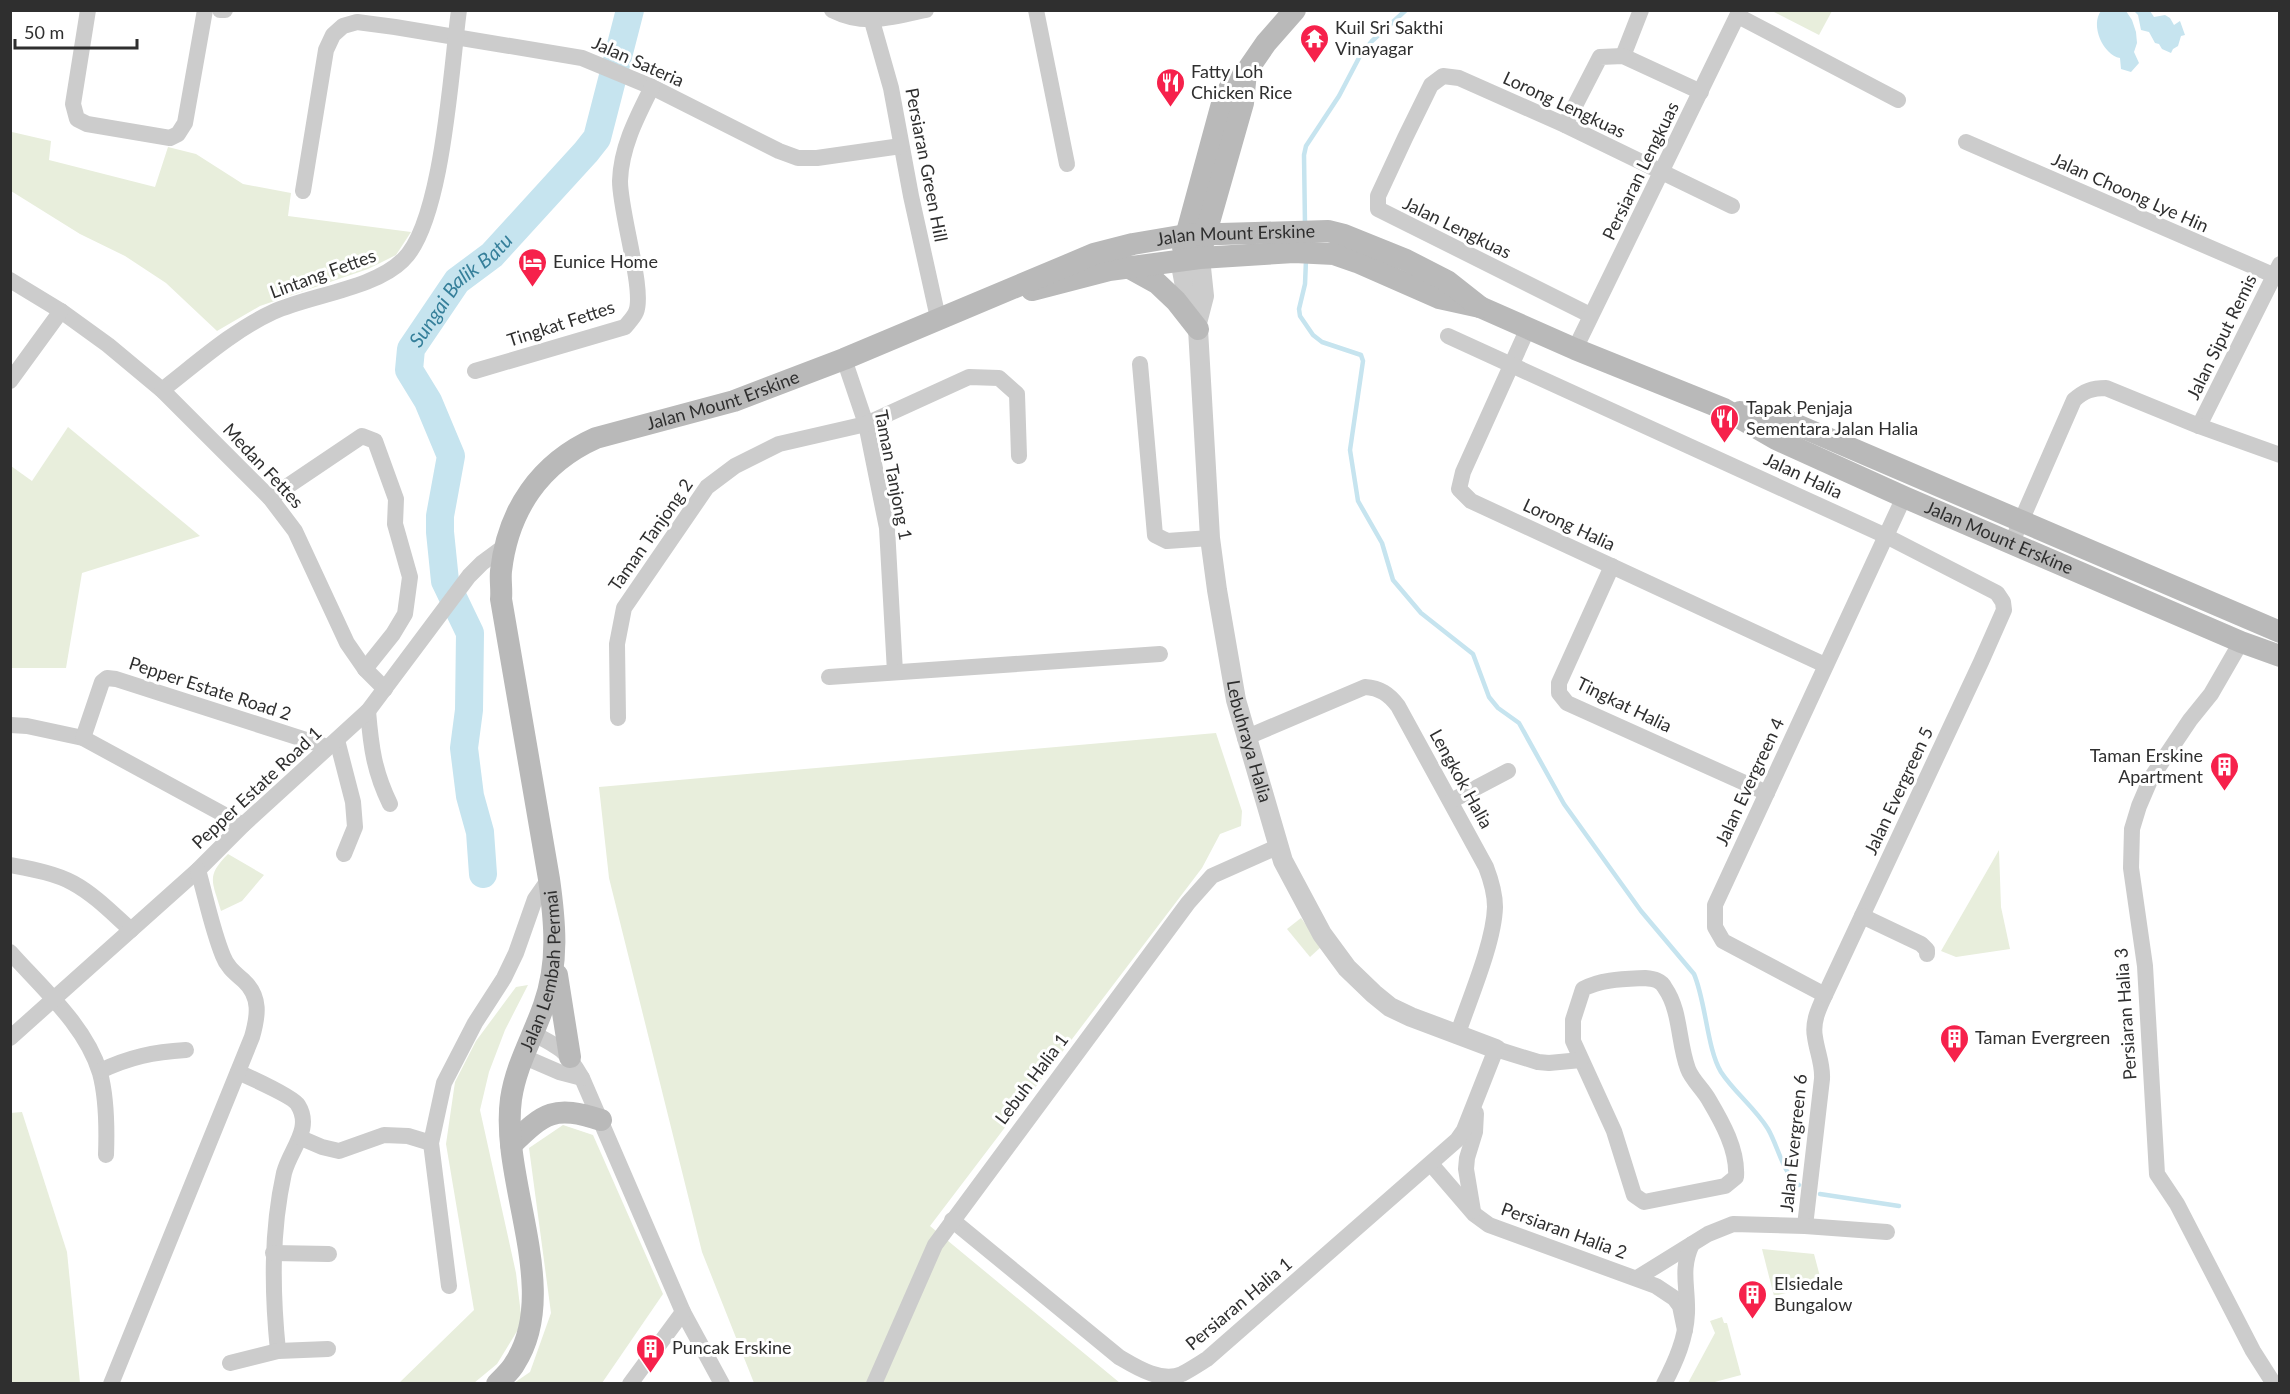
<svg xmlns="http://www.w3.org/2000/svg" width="2290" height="1394" viewBox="0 0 2290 1394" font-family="Lato,sans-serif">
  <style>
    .green { fill: #e8eedc }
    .water { fill: #c6e4ef }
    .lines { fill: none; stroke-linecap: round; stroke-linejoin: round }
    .stream { stroke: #c6e4ef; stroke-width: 4.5 }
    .river { stroke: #c6e4ef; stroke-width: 28 }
    .minor { stroke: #ccc; stroke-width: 16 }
    .tertiary { stroke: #ccc; stroke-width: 20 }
    .secondary { stroke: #b9b9b9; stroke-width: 22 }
    .labels { text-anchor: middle; stroke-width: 6; stroke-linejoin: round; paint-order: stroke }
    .poi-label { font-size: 18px; fill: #2f2f2f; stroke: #fff; text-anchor: start }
    .street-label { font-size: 18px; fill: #2f2f2f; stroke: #fff }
    .water-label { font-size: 20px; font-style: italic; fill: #357f9a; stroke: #fff }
  </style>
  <rect width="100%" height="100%" fill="#fff"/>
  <g class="green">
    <polygon points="1770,10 1832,10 1832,11 1819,35"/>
    <polygon points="11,130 12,132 51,141 49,160 155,187 168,147 196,154 243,184 291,193 288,216 411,232 396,255 368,269 260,306 217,331 166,283 125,256 80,234 11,191"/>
    <polygon points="68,427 200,536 82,573 66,668 11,668 11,466 32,481"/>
    <polygon points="1216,733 1242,811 1241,826 1220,834 1202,868 930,1226 1120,1383 754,1383 702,1252 609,878 599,787"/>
    <polygon points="1999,850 2001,907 2010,949 1956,957 1941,951"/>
    <path d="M228,854L264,875L242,901L221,911C213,882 205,877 228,854Z"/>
    <polygon points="1301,918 1322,946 1310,957 1287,929"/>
    <polygon points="528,985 505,1030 489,1072 480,1110 516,1273 522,1323 497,1364 474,1383 398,1384 474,1310 446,1144 455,1082 476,1041 516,987"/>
    <polygon points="22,1112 67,1252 80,1383 11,1383 10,1113"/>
    <polygon points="563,1125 593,1135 663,1294 602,1383 514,1383 530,1372 551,1313 529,1148"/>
    <polygon points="1762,1249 1814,1254 1822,1284 1774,1296"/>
    <polygon points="1722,1317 1724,1323 1727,1323 1741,1375 1711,1383 1688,1383 1715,1333 1710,1321"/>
  </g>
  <g class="water">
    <path d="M2101,11H2126L2132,20L2136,32L2137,43L2134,52L2139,63L2131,72L2121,69L2120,58C2103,55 2090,25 2101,11Z"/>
    <polygon points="2134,11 2150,11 2154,17 2165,15 2170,18 2174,25 2180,21 2185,35 2181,36 2178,46 2173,49 2171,53 2162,49 2159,44 2155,43 2149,32 2141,30 2138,15"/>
  </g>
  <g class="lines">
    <g class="stream">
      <polyline points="1305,225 1304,155 1306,146 1339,96 1361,54 1372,41 1406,10"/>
      <path d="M1306,260L1305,284L1299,309L1300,316L1313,335L1322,342L1361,355L1363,361L1350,450L1358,501L1382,543L1393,580L1421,613L1473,654L1489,697L1498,708L1519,723L1564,804L1641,911L1694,974C1706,1002 1707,1049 1721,1072C1734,1092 1755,1108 1768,1129C1778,1146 1783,1174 1799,1185"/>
      <polyline points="1820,1194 1899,1206"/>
    </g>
    <path class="river" id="s1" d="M483,874L480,832L470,796L464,748L469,710L470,633L445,581L440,532V516L451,456L428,401L409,370L411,349L457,281L492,255L586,152L597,138L630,10"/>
    <g class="minor">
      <polyline points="88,10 73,104 77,119 87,124 170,138 178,134 185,123 205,10"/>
      <polyline points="220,10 225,10"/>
      <path d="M832,10C866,27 891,17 926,10"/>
      <polyline points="1036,10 1067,164"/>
      <polyline points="1738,16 1898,100"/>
      <polyline points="872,21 891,88 911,196 938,318"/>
      <polyline points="1623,56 1641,10"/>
      <polyline points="1565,125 1600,57 1623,56 1701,92"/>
      <polyline points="1966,142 2280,278"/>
      <polyline points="303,191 326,50 333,35 343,26 357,22 395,27 582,58 652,87 779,151 798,158 817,158 901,146"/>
      <polyline points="10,280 61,311 108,345 162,390 270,498 295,531 347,643 365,669 385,689"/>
      <polyline points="1590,315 1378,209 1378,196 1405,138 1431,85 1443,76 1459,78 1565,125 1732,206"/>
      <polyline points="1528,328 1463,472 1459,489 1471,501 1825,665"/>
      <path d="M1448,336L1886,536L1997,593L2003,602L2004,610L1981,662L1825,995C1819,1008 1812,1022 1815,1037C1817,1052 1823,1064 1822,1079L1805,1226"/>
      <polyline points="1575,349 1740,10"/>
      <polyline points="844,359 866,424 887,528 895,672"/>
      <polyline points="1140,364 1155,535 1167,541 1210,538"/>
      <path d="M475,371L625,327C629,322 634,317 636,312C645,291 620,213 620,181C621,147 637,117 652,87"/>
      <polyline points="10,381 61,311"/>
      <path d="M162,390C197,363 232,331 273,312C310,295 374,289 403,260C443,222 451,68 459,10"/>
      <polyline points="2199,426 2280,264"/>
      <polyline points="270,498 362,436 375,441 396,499 395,524 410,577 405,614 393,634 365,669"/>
      <path d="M2011,544L2074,400C2084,391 2092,388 2106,388L2199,426L2280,455"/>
      <polyline points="1612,566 1559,683 1559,693 1567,703 1767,793"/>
      <polyline points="2241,642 2211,694 2190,720 2151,778 2139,806 2132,829 2131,868 2145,966 2157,1174 2177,1204 2253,1351 2274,1384"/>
      <polyline points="829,677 1160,654"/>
      <path d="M368,711C371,747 374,771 390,804"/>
      <polyline points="618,718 617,644 624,608 707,487 735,466 779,444 866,424 969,377 999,378 1017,394 1019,456"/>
      <polyline points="10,725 27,726 83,738 243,825"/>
      <polyline points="83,738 102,682 107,678 116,679 328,747"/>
      <path d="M1245,738L1365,687C1380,688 1389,694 1398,706L1486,867C1491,880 1495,893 1495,907C1494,943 1469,1000 1457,1036"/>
      <polyline points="337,740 353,802 355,827 344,854"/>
      <polyline points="1451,801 1508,771"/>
      <path d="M10,865C31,869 55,873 73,883C95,895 113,914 131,930"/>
      <polyline points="1862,916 1921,944 1927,950 1927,954"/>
      <path d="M10,952C42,988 86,1026 100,1073C107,1099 107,1128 106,1155"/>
      <path d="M1645,978C1654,979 1661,980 1665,988C1681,1011 1678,1043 1688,1069C1692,1080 1703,1089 1709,1100C1722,1122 1738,1150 1736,1177L1725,1186L1644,1202L1634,1195L1614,1131L1573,1041V1020L1583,989C1601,979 1625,979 1645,978Z"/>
      <polyline points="1825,995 1723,941 1715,927 1715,905 1904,497"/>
      <path d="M532,1033C560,1047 566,1050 582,1078L683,1312L722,1384"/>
      <polyline points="10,1038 198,870 243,825 368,711 469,576 482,563 505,546"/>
      <polyline points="522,1056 559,1072 582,1078"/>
      <path d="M100,1071C130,1057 153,1052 186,1050"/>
      <path d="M238,1072C249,1077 294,1097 298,1105C313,1129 290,1149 284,1173C271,1232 272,1291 278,1351"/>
      <polyline points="301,1138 322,1147 339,1151 384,1135 408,1136 431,1143"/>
      <polyline points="1431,1164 1474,1214 1489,1225 1656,1286 1674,1298 1680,1306 1685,1330"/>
      <polyline points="1473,1211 1466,1169 1467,1158 1475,1132 1476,1113"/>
      <path d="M952,1220L1119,1357C1136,1367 1161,1383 1182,1374C1190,1370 1199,1364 1207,1359L1457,1140L1464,1130L1496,1049L1538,1062L1549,1063L1581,1060"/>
      <polyline points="273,1253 329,1254"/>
      <polyline points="1637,1278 1708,1234 1733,1224 1805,1226 1887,1232"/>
      <polyline points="449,1286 431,1143 444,1083 475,1023 504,978 516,953 535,899 549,879"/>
      <polyline points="230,1363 278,1351 328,1349"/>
      <path d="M111,1384L252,1037C258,1016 261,997 244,981C235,973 227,967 223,956C212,929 206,898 198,870"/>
      <polyline points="630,1384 683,1312"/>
      <polyline points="874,1384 935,1245 1188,903 1212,876 1277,847"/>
      <path d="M1664,1384C1676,1361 1686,1338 1687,1313C1688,1286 1680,1270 1692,1244"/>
    </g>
    <g class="tertiary">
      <path id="s2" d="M1180,260L1187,297L1198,329L1210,538L1217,590L1236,700L1283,861L1322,934L1347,968L1374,994L1390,1007L1411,1017L1496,1049"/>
      <polyline points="1197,323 1204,296 1200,258"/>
    </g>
    <g class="secondary">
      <polyline points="1183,247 1223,100 1232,84 1246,72 1266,43 1295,10"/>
      <polyline points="1202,247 1243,103 1246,72"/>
      <polyline points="1128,267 1157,283 1176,301 1198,329"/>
      <path id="s3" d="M1032,290L1109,270L1200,258L1294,252L1334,254L1357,262L1439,298L1480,307L1575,349L1724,409L1776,439L1904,497L2241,642L2280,656"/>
      <polyline points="1740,412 1790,422 2280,632"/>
      <polyline points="557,975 570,1057"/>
      <path d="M511,1145C545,1112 554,1105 601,1120"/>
      <path id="s4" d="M497,1384C503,1377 511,1371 515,1363C562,1290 500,1181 511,1099C516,1065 533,1037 544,1005C559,963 555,922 549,879L501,599C502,590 500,580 501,571C508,510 540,463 596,438L734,401L844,359L1094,254L1133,244L1186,235L1328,231L1344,235L1406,260L1447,281L1480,307"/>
    </g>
  </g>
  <defs>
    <symbol id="temple-pin" viewBox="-11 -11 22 30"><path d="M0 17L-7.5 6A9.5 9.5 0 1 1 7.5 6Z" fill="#f6214b" stroke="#fff"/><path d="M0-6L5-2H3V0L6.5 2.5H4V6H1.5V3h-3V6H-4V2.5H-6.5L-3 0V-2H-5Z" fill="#fff"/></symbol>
    <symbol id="restaurant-pin" viewBox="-11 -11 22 30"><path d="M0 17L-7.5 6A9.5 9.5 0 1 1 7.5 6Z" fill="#f6214b" stroke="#fff"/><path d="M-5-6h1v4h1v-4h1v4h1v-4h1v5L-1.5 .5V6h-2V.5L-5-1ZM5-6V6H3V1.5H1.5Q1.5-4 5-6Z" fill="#fff"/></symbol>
    <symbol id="hotel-pin" viewBox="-11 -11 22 30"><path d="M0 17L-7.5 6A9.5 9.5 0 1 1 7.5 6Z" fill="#f6214b" stroke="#fff"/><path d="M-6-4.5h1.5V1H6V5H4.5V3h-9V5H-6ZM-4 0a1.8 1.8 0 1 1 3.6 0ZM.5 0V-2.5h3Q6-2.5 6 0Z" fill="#fff"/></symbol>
    <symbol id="building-pin" viewBox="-11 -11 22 30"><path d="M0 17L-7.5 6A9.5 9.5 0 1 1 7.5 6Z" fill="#f6214b" stroke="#fff"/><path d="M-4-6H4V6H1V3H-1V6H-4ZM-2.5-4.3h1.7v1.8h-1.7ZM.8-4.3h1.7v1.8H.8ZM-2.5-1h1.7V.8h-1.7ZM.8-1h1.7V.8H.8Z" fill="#fff"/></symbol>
  </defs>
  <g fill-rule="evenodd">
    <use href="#temple-pin" x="1298" y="22" width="33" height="45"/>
    <use href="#restaurant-pin" x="1154" y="66" width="33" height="45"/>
    <use href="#hotel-pin" x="516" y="246" width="33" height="45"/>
    <use href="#restaurant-pin" x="1708" y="402" width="33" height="45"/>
    <use href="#building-pin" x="2208" y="750" width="33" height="45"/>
    <use href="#building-pin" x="1938" y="1022" width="33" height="45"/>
    <use href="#building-pin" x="1736" y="1278" width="33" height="45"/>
    <use href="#building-pin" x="634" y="1332" width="33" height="45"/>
  </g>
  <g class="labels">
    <g class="poi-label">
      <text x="1335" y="34">Kuil Sri Sakthi<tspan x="1335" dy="21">Vinayagar</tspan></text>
      <text x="1191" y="78">Fatty Loh<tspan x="1191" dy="21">Chicken Rice</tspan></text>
      <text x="553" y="268">Eunice Home</text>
      <text x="1746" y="414">Tapak Penjaja<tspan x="1746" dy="21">Sementara Jalan Halia</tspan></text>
      <text x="2203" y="762" text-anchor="end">Taman Erskine<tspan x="2203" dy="21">Apartment</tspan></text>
      <text x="1975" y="1044">Taman Evergreen</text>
      <text x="1774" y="1290">Elsiedale<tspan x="1774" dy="21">Bungalow</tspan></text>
      <text x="672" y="1354">Puncak Erskine</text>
    </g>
    <g class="street-label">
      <text transform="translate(638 62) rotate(24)" y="6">Jalan Sateria</text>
      <text transform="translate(1564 105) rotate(25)" y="6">Lorong Lengkuas</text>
      <text transform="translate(926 165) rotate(79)" y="6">Persiaran Green Hill</text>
      <text transform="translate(1641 171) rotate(-64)" y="6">Persiaran Lengkuas</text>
      <text transform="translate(2130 193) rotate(24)" y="6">Jalan Choong Lye Hin</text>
      <text transform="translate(1457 228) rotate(26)" y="6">Jalan Lengkuas</text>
      <text dy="6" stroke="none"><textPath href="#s4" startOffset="1683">Jalan Mount Erskine</textPath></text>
      <text transform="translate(323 274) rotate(-20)" y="6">Lintang Fettes</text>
      <text transform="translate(561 324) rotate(-18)" y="6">Tingkat Fettes</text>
      <text transform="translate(2222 337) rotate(-64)" y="6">Jalan Siput Remis</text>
      <text dy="6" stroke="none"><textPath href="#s4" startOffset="1140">Jalan Mount Erskine</textPath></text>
      <text transform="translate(263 466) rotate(47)" y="6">Medan Fettes</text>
      <text transform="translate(893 475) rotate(79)" y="6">Taman Tanjong 1</text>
      <text transform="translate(1803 476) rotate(25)" y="6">Jalan Halia</text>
      <text transform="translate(1569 525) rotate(25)" y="6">Lorong Halia</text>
      <text transform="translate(651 535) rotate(-55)" y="6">Taman Tanjong 2</text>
      <text dy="6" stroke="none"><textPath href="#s3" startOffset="1030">Jalan Mount Erskine</textPath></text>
      <text transform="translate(210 689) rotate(18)" y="6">Pepper Estate Road 2</text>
      <text transform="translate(1624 705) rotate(26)" y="6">Tingkat Halia</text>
      <text dy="6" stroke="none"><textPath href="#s2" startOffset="488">Lebuhraya Halia</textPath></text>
      <text transform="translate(1461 779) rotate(61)" y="6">Lengkok Halia</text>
      <text transform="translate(1750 782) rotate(-65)" y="6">Jalan Evergreen 4</text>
      <text transform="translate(257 788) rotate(-43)" y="6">Pepper Estate Road 1</text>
      <text transform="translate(1899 791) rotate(-65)" y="6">Jalan Evergreen 5</text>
      <text dy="6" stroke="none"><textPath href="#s4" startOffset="430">Jalan Lembah Permai</textPath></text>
      <text transform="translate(2126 1014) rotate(-94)" y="6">Persiaran Halia 3</text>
      <text transform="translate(1032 1079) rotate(-53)" y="6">Lebuh Halia 1</text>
      <text transform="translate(1794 1143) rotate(-84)" y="6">Jalan Evergreen 6</text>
      <text transform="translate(1564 1231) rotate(20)" y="6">Persiaran Halia 2</text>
      <text transform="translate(1239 1304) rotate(-40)" y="6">Persiaran Halia 1</text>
    </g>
    <g class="water-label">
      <text dy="7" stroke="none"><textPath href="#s1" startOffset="622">Sungai Balik Batu</textPath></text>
    </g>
  </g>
  <rect width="2290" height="1394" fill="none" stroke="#2f2f2f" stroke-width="24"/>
  <path d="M15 39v9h122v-9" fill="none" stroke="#2f2f2f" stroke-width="3"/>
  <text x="24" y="39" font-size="18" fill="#2f2f2f" stroke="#ffffff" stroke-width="4.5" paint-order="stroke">50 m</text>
</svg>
